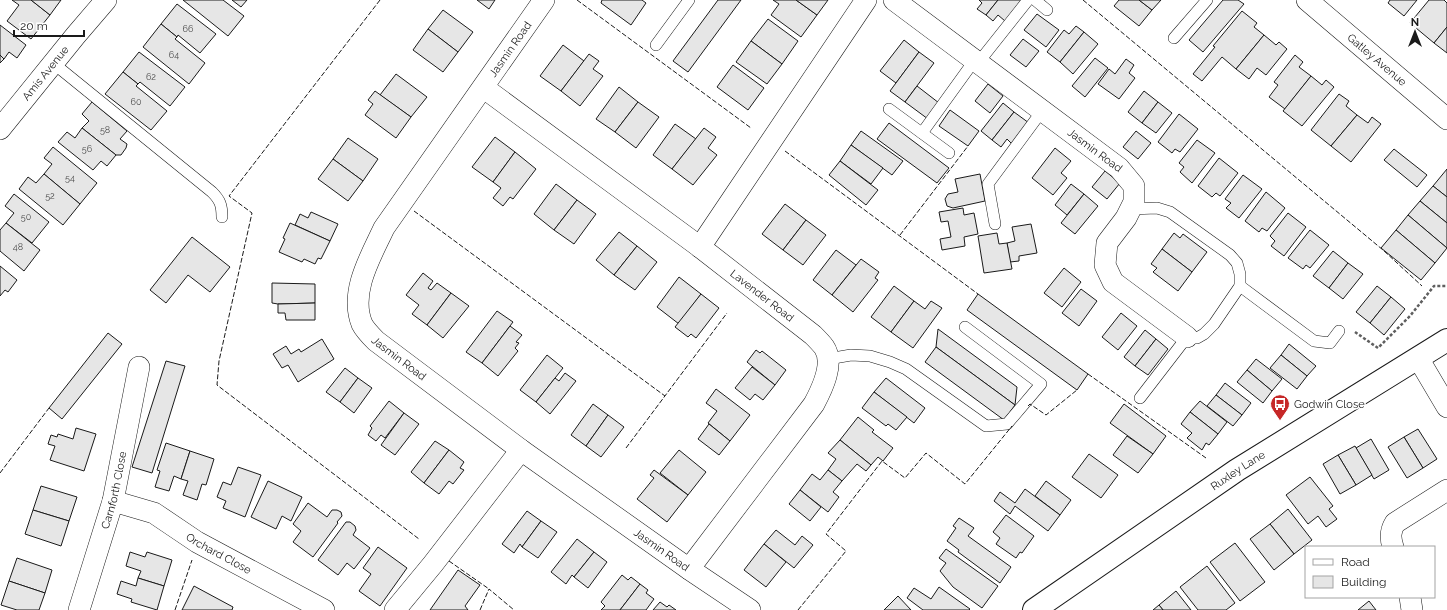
<svg xmlns="http://www.w3.org/2000/svg" width="1447" height="610" viewBox="0 0 1447 610" font-family="Raleway,sans-serif">
  <style>
    .building { fill: #e6e6e6; stroke: #1a1a1a }
    .lines { fill: none; stroke-linecap: round; stroke-linejoin: round }
    .service-casing { stroke: #1a1a1a; stroke-width: 12 }
    .minor-casing { stroke: #1a1a1a; stroke-width: 22 }
    .secondary-casing { stroke: #1a1a1a; stroke-width: 24 }
    .path { stroke: #5f5f5f; stroke-width: 2.5; stroke-dasharray: 3 2; stroke-linecap: butt }
    .service { stroke: #fff; stroke-width: 11 }
    .minor { stroke: #fff; stroke-width: 21 }
    .secondary { stroke: #fff; stroke-width: 22 }
    .fence { stroke: #1a1a1a; stroke-width: 1; stroke-dasharray: 5 2; stroke-linecap: butt }
    .labels { text-anchor: middle; stroke-width: 3; stroke-linejoin: round; paint-order: stroke }
    .number-label { font-size: 9px; fill: #4d4d4d }
    .street-label { font-size: 11px; fill: #1a1a1a; stroke: #fff }
    .poi-label { font-size: 11px; fill: #1a1a1a; stroke: #fff; text-anchor: start }
  </style>
  <rect width="100%" height="100%" fill="#fff"/>
  <g class="building">
    <polygon points="12,0 31,0 50,15 31,39 7,21 19,5"/>
    <polygon points="31,0 61,0 50,15"/>
    <polygon points="183,0 223,0 244,16 228,36"/>
    <polygon points="232,0 247,0 241,7"/>
    <polygon points="477,0 495,0 489,9"/>
    <polygon points="602,0 642,0 646,3 631,25 601,3"/>
    <polygon points="718,0 741,0 688,72 673,61"/>
    <polygon points="773,0 796,0 817,15 801,37 771,15 779,4"/>
    <polygon points="796,0 828,0 817,15"/>
    <polygon points="979,0 998,0 986,15 977,9 982,3"/>
    <polygon points="998,0 1022,0 1005,21 998,15 993,21 986,15"/>
    <polygon points="1119,0 1139,0 1152,10 1139,26 1114,6"/>
    <polygon points="1139,0 1161,0 1152,10"/>
    <polygon points="1223,0 1238,0 1244,4 1203,52 1189,40"/>
    <polygon points="1390,0 1417,0 1404,16 1388,3"/>
    <polygon points="1429,0 1444,0 1447,3 1447,27 1434,43 1410,23"/>
    <polygon points="177,4 216,34 200,53 178,35 177,37 161,24"/>
    <polygon points="443,10 473,32 458,52 428,29"/>
    <polygon points="1242,11 1257,23 1254,27 1264,35 1236,69 1222,57 1202,81 1193,74 1215,47 1213,46"/>
    <polygon points="1037,14 1059,30 1046,47 1024,30"/>
    <polygon points="768,19 798,41 782,64 751,41"/>
    <polygon points="161,24 177,37 175,39 205,63 189,84 143,47"/>
    <polygon points="0,25 26,45 17,58 9,52 4,59 0,55"/>
    <polygon points="1076,26 1084,32 1060,62 1047,52 1064,30 1069,34"/>
    <polygon points="1447,27 1447,53 1434,43"/>
    <polygon points="428,29 458,52 443,72 413,50"/>
    <polygon points="1084,32 1098,44 1073,74 1060,62"/>
    <polygon points="1264,35 1276,45 1279,42 1287,49 1266,75 1257,68 1249,79 1236,69"/>
    <polygon points="1023,39 1039,51 1026,67 1010,55"/>
    <polygon points="904,40 919,52 896,83 880,71"/>
    <polygon points="751,41 782,64 767,84 736,62"/>
    <polygon points="563,45 584,61 561,91 540,76"/>
    <polygon points="139,52 185,87 170,106 140,82 138,84 123,72"/>
    <polygon points="919,52 934,63 905,102 890,91"/>
    <polygon points="589,54 599,61 593,69 603,76 580,106 561,91"/>
    <polygon points="0,55 4,59 0,63"/>
    <polygon points="1295,55 1303,62 1299,67 1311,76 1285,109 1269,97 1278,85 1274,82"/>
    <polygon points="1095,58 1108,68 1085,97 1072,86"/>
    <polygon points="1126,59 1134,65 1129,73 1135,78 1119,99 1098,84 1109,69 1115,74"/>
    <polygon points="733,65 764,88 748,110 717,87"/>
    <polygon points="123,72 138,84 136,86 167,111 151,130 105,94"/>
    <polygon points="396,74 427,97 411,117 380,95"/>
    <polygon points="1311,76 1322,85 1326,80 1334,87 1302,126 1283,111"/>
    <polygon points="988,84 1003,96 990,113 975,101"/>
    <polygon points="917,86 939,103 928,119 905,102"/>
    <polygon points="619,87 638,102 615,132 596,119"/>
    <polygon points="375,91 411,117 396,138 365,115 373,104 368,100"/>
    <polygon points="1144,91 1158,102 1142,123 1128,112"/>
    <polygon points="1339,94 1349,101 1346,106 1357,115 1331,146 1311,130"/>
    <polygon points="92,102 127,131 120,139 127,144 126,148 121,155 116,155 82,128 89,121 82,114"/>
    <polygon points="638,102 659,117 636,148 615,132"/>
    <polygon points="1158,102 1172,113 1156,133 1142,123"/>
    <polygon points="1003,103 1014,112 992,140 981,131"/>
    <polygon points="950,110 979,131 968,146 939,126"/>
    <polygon points="1014,112 1029,123 1012,144 1007,139 1001,147 992,140"/>
    <polygon points="1179,114 1198,129 1180,152 1175,149 1172,153 1158,142"/>
    <polygon points="1357,115 1368,123 1372,117 1381,124 1351,162 1331,146"/>
    <polygon points="889,123 949,168 937,183 877,139"/>
    <polygon points="675,124 696,139 672,169 653,155"/>
    <polygon points="82,128 116,155 107,166 101,161 93,170 58,142 67,132 75,138"/>
    <polygon points="704,128 716,137 708,148 717,155 693,185 672,169"/>
    <polygon points="861,131 903,161 892,175 851,145"/>
    <polygon points="1136,131 1151,143 1138,159 1123,147"/>
    <polygon points="495,137 515,152 493,182 472,167"/>
    <polygon points="348,138 378,159 363,181 333,159"/>
    <polygon points="1197,140 1215,153 1192,183 1180,172 1184,167 1179,163"/>
    <polygon points="851,145 883,168 871,184 840,161"/>
    <polygon points="53,147 97,183 80,204 44,174 52,164 44,158"/>
    <polygon points="1055,148 1071,161 1061,173 1067,178 1053,195 1032,178"/>
    <polygon points="1394,149 1427,175 1417,187 1384,160"/>
    <polygon points="515,152 536,169 513,199 510,197 503,206 493,198 501,188 493,182"/>
    <polygon points="1219,158 1238,173 1220,196 1216,193 1212,197 1198,186"/>
    <polygon points="333,159 363,181 348,201 318,179"/>
    <polygon points="840,161 878,190 866,205 829,175"/>
    <polygon points="1447,169 1447,197 1433,186"/>
    <polygon points="1105,171 1120,183 1107,199 1092,187"/>
    <polygon points="44,174 80,204 63,225 19,189 28,177 36,183"/>
    <polygon points="980,174 985,201 953,208 947,206 945,199 948,194 958,192 955,179"/>
    <polygon points="1243,175 1262,189 1239,218 1226,208 1231,203 1225,199"/>
    <polygon points="556,184 577,200 554,230 534,214"/>
    <polygon points="1071,184 1084,194 1067,215 1055,205"/>
    <polygon points="1433,186 1447,197 1447,223 1420,201"/>
    <polygon points="1266,192 1285,208 1267,231 1262,228 1259,232 1245,221"/>
    <polygon points="14,194 49,222 32,243 6,223 14,213 5,206"/>
    <polygon points="1084,194 1098,206 1075,234 1061,223"/>
    <polygon points="577,200 596,214 574,244 554,230"/>
    <polygon points="1420,201 1447,223 1447,248 1408,215"/>
    <polygon points="785,204 806,220 783,250 762,234"/>
    <polygon points="963,208 964,215 974,213 978,234 964,237 965,246 942,250 940,239 951,237 948,221 941,222 939,212"/>
    <polygon points="311,212 338,224 330,241 295,225 300,214 308,218"/>
    <polygon points="1288,213 1306,227 1284,256 1271,246 1275,241 1270,236"/>
    <polygon points="1408,215 1447,248 1435,263 1396,230"/>
    <polygon points="806,220 826,235 803,265 783,250"/>
    <polygon points="6,223 40,250 24,271 0,251 0,230"/>
    <polygon points="290,223 330,241 321,259 318,258 315,264 304,259 302,262 279,252 285,239 283,238"/>
    <polygon points="1031,224 1037,253 1019,256 1019,261 1010,262 1007,243 1015,241 1012,227"/>
    <polygon points="1310,230 1329,245 1310,268 1306,265 1303,269 1288,258"/>
    <polygon points="1396,230 1435,263 1421,280 1381,248"/>
    <polygon points="619,232 637,246 614,275 596,260"/>
    <polygon points="997,233 999,244 1007,243 1012,269 984,273 978,236"/>
    <polygon points="1174,233 1180,238 1183,234 1207,252 1192,272 1162,249"/>
    <polygon points="192,237 230,267 210,292 188,275 166,303 150,290"/>
    <polygon points="637,246 657,262 635,290 614,275"/>
    <polygon points="1162,249 1192,272 1178,291 1153,272 1157,268 1151,264"/>
    <polygon points="836,250 856,265 832,295 813,280"/>
    <polygon points="1333,251 1348,263 1329,288 1313,276"/>
    <polygon points="861,259 879,272 875,278 878,280 853,312 832,295"/>
    <polygon points="1348,263 1363,274 1343,299 1329,288"/>
    <polygon points="0,266 17,280 8,292 5,290 0,296"/>
    <polygon points="1064,268 1081,282 1062,307 1044,293"/>
    <polygon points="423,273 433,281 428,288 431,290 437,283 451,293 427,325 412,314 419,305 406,295"/>
    <polygon points="679,277 701,294 679,324 657,307"/>
    <polygon points="272,283 315,284 315,303 278,304 272,303"/>
    <polygon points="894,286 914,301 891,332 871,317"/>
    <polygon points="1377,286 1391,297 1370,323 1356,312"/>
    <polygon points="1081,289 1097,301 1079,326 1062,313"/>
    <polygon points="451,293 469,306 443,338 427,325"/>
    <polygon points="701,294 719,308 696,338 691,334 688,337 675,327"/>
    <polygon points="978,294 1088,374 1077,390 967,310"/>
    <polygon points="1391,297 1405,309 1384,335 1370,323"/>
    <polygon points="914,301 925,309 931,301 942,308 913,348 891,332"/>
    <polygon points="315,303 315,320 286,320 285,313 278,313 278,304"/>
    <polygon points="497,311 513,322 482,363 466,352"/>
    <polygon points="1121,313 1137,326 1118,350 1102,337"/>
    <polygon points="510,326 522,335 516,342 519,343 515,348 518,351 498,376 482,363"/>
    <polygon points="938,329 1017,387 1015,405 936,347"/>
    <polygon points="1145,330 1156,339 1135,366 1124,357"/>
    <polygon points="108,333 122,344 62,419 49,408"/>
    <polygon points="322,339 334,359 298,382 288,365 282,368 273,354 286,346 291,354 299,349 301,352"/>
    <polygon points="1156,339 1168,349 1148,375 1135,366"/>
    <polygon points="1289,344 1316,366 1307,376 1281,355"/>
    <polygon points="936,347 1015,405 1004,420 925,362"/>
    <polygon points="756,350 760,353 762,351 786,370 775,385 747,362"/>
    <polygon points="547,355 563,368 536,402 520,390"/>
    <polygon points="1281,355 1307,376 1297,389 1270,368"/>
    <polygon points="1256,359 1282,379 1272,391 1247,370"/>
    <polygon points="166,361 185,366 152,473 132,467"/>
    <polygon points="752,367 775,385 763,400 755,394 750,400 735,388"/>
    <polygon points="345,368 358,378 340,402 326,392"/>
    <polygon points="1247,370 1272,391 1263,403 1237,382"/>
    <polygon points="565,373 576,381 550,414 536,402 555,378 559,381"/>
    <polygon points="358,378 372,388 354,413 340,402"/>
    <polygon points="886,378 925,408 914,423 874,392"/>
    <polygon points="1225,383 1251,403 1242,415 1216,395"/>
    <polygon points="716,389 750,415 730,441 708,423 717,411 706,403"/>
    <polygon points="874,392 907,417 896,430 888,424 886,426 862,408"/>
    <polygon points="1216,395 1242,415 1233,426 1207,406"/>
    <polygon points="389,401 404,413 385,438 381,435 376,441 368,435 372,428 370,426"/>
    <polygon points="1200,401 1227,422 1218,434 1190,412"/>
    <polygon points="593,404 608,415 586,446 571,435"/>
    <polygon points="1124,404 1166,436 1153,454 1110,423"/>
    <polygon points="1190,412 1218,434 1209,445 1206,443 1202,450 1187,438 1192,433 1181,424"/>
    <polygon points="404,413 419,424 395,455 381,445"/>
    <polygon points="608,415 624,427 601,457 586,446"/>
    <polygon points="858,417 874,430 872,432 893,448 883,461 878,457 871,465 840,440"/>
    <polygon points="709,424 730,441 719,455 698,439"/>
    <polygon points="76,428 96,434 84,471 50,460 55,446 48,444 51,435 57,437 58,434 73,439"/>
    <polygon points="1418,429 1437,459 1423,468 1404,437"/>
    <polygon points="1127,436 1153,454 1138,473 1113,455"/>
    <polygon points="1404,437 1423,468 1407,478 1388,447"/>
    <polygon points="1371,439 1389,470 1374,479 1356,448"/>
    <polygon points="840,440 871,465 866,471 857,464 842,481 828,470 836,459 828,453"/>
    <polygon points="435,441 449,450 424,483 411,472"/>
    <polygon points="166,443 190,451 181,479 174,476 169,491 155,487 160,471 157,470"/>
    <polygon points="1355,446 1372,475 1356,485 1338,455"/>
    <polygon points="449,450 464,462 460,468 464,470 453,484 449,481 439,494 424,483"/>
    <polygon points="679,450 706,472 688,495 660,473"/>
    <polygon points="190,451 214,459 206,485 202,484 197,500 183,495 188,481 181,479"/>
    <polygon points="1089,454 1118,475 1101,498 1072,477"/>
    <polygon points="1338,455 1356,485 1340,494 1323,464"/>
    <polygon points="238,467 261,475 245,517 223,508 226,501 217,497 223,482 231,485"/>
    <polygon points="654,470 688,495 667,522 637,499 654,478 650,475"/>
    <polygon points="828,470 842,481 833,492 839,497 828,512 800,490 812,474 820,480"/>
    <polygon points="1310,477 1333,506 1329,509 1337,519 1326,527 1318,516 1308,524 1286,495"/>
    <polygon points="268,481 302,497 291,521 282,516 276,529 251,517"/>
    <polygon points="1046,481 1071,500 1060,515 1035,496"/>
    <polygon points="41,486 77,497 69,521 33,510"/>
    <polygon points="1025,489 1060,515 1048,531 1015,506 1010,514 994,501 1000,492 1015,503"/>
    <polygon points="800,490 821,507 810,521 789,504"/>
    <polygon points="308,503 327,517 332,510 337,510 341,512 342,516 337,522 338,523 313,557 293,542 301,531 293,524"/>
    <polygon points="1288,509 1312,540 1294,554 1270,524"/>
    <polygon points="33,510 69,521 61,546 25,534"/>
    <polygon points="527,511 541,521 522,547 520,544 514,553 502,544"/>
    <polygon points="1006,515 1034,536 1022,553 1020,552 1016,558 996,544 1000,538 993,532"/>
    <polygon points="959,518 974,528 968,536 1011,567 1000,583 958,552 959,550 947,541 956,528 953,526"/>
    <polygon points="541,521 557,532 538,558 522,547"/>
    <polygon points="346,522 350,522 355,526 356,530 353,535 370,548 354,569 347,563 338,575 318,560"/>
    <polygon points="1270,524 1294,554 1274,570 1250,539"/>
    <polygon points="776,530 795,545 802,536 813,545 794,568 764,544"/>
    <polygon points="577,539 594,552 574,577 572,575 566,584 551,572"/>
    <polygon points="1235,543 1265,582 1240,601 1210,562"/>
    <polygon points="764,544 786,562 766,587 744,570"/>
    <polygon points="378,547 407,568 380,606 359,591 371,574 363,568"/>
    <polygon points="946,549 998,586 982,608 953,587 940,571 946,563 939,558"/>
    <polygon points="130,552 145,557 147,552 172,560 164,586 138,578 141,571 126,566"/>
    <polygon points="594,552 607,562 588,588 574,577"/>
    <polygon points="17,558 52,570 45,593 9,581"/>
    <polygon points="1207,566 1235,603 1226,610 1198,610 1180,587"/>
    <polygon points="458,570 480,585 465,606 468,610 430,610"/>
    <polygon points="622,575 628,580 631,577 640,584 620,610 601,610 605,606 601,602"/>
    <polygon points="138,578 164,586 157,610 131,602 132,599 117,594 121,581 136,586"/>
    <polygon points="9,581 45,593 39,610 17,610 1,605"/>
    <polygon points="640,584 648,590 646,593 654,599 646,610 620,610"/>
    <polygon points="194,586 233,607 232,610 182,610"/>
    <polygon points="939,587 970,609 969,610 923,610 907,598 914,588 931,599"/>
    <polygon points="1176,591 1191,610 1163,610 1159,605"/>
    <polygon points="898,596 911,610 884,610"/>
    <polygon points="1369,601 1376,610 1358,610"/>
    <polygon points="660,602 667,607 669,605 676,610 653,610"/>
    <polygon points="1159,605 1163,610 1153,610"/>
  </g>
  <g class="lines">
    <defs>
      <g id="service">
        <polyline points="1035,0 1047,10"/>
        <polyline points="1174,38 1207,0"/>
        <polyline points="656,45 689,0"/>
        <path d="M53,63L212,192C220,200 222,205 222,217"/>
        <polyline points="978,63 1028,0"/>
        <polyline points="889,109 949,153"/>
        <polyline points="922,133 974,61"/>
        <polyline points="1130,209 1157,208 1170,212 1230,255 1237,263 1240,274 1240,286 1214,324 1204,334 1197,338 1187,337 1140,398"/>
        <polyline points="995,224 988,184 1042,111"/>
        <polyline points="1240,286 1314,341 1330,343 1339,331"/>
        <polyline points="828,359 851,355 870,356 890,362 906,369 986,426 1007,424 1041,384 965,327"/>
      </g>
      <g id="minor">
        <path id="s1" d="M544,0L384,228C371,256 349,292 362,324C365,330 371,336 376,341L521,450L689,569L750,610"/>
        <path id="s2" d="M894,0L1119,168L1134,186V202L1126,218L1107,243L1105,265L1113,282L1187,337"/>
        <path id="s3" d="M1307,0L1447,119"/>
        <path id="s4" d="M484,88L700,247L813,335C817,339 821,343 824,347C835,363 822,389 814,404L689,569"/>
        <path id="s5" d="M0,129L76,35L106,0"/>
        <polyline points="700,247 866,0"/>
        <polyline points="1418,358 1447,407"/>
        <path id="s6" d="M113,501L154,513L197,542L324,610"/>
        <path d="M1393,547C1390,538 1390,531 1395,523L1447,490"/>
        <polyline points="1410,597 1412,610"/>
        <path id="s7" d="M79,610L113,501L139,367"/>
        <polyline points="395,610 433,564 521,450"/>
      </g>
      <g id="secondary">
        <path id="s8" d="M1034,610L1237,470L1447,340"/>
      </g>
    </defs>
    <use href="#service" class="service-casing"/>
    <use href="#minor" class="minor-casing"/>
    <use href="#secondary" class="secondary-casing"/>
    <polyline class="path" points="1355,332 1378,348 1410,316 1434,286 1447,286"/>
    <use href="#service" class="service"/>
    <use href="#minor" class="minor"/>
    <use href="#secondary" class="secondary"/>
    <g class="fence">
      <polyline points="380,0 229,196 252,213 219,361 217,385 419,539"/>
      <polyline points="577,0 751,128"/>
      <polyline points="1083,0 1383,250 1422,286"/>
      <polyline points="785,151 978,294"/>
      <polyline points="414,211 665,396"/>
      <polyline points="900,235 968,146"/>
      <polyline points="1088,374 1206,458"/>
      <polyline points="1028,406 1030,404 1046,415 1077,390"/>
      <polyline points="626,448 727,313"/>
      <polyline points="0,473 49,408"/>
      <polyline points="449,561 489,589"/>
      <polyline points="175,610 192,560"/>
      <polyline points="480,610 489,589 514,610"/>
      <polyline points="798,610 846,551 826,534 882,461 905,478 926,453 965,484 1012,426"/>
    </g>
  </g>
  <defs>
    <symbol id="bus-pin" viewBox="-11 -11 22 30"><path d="M0 17L-7.5 6A9.5 9.5 0 1 1 7.5 6Z" fill="#c62828" stroke="#fff"/><path d="M-5-6H5V4H4V6H2V4H-2V6H-4V4H-5ZM-3.5-4V0h7V-4ZM-3.5 1.2v1.5H-2V1.2ZM2 1.2v1.5H3.5V1.2Z" fill="#fff"/></symbol>
  </defs>
  <g fill-rule="evenodd">
    <use href="#bus-pin" x="1269" y="393" width="22" height="30"/>
  </g>
  <g class="labels">
    <g class="number-label">
      <text x="188" y="32">66</text>
      <text x="174" y="58">64</text>
      <text x="151" y="80">62</text>
      <text x="136" y="105">60</text>
      <text x="105" y="133">58</text>
      <text x="87" y="152">56</text>
      <text x="70" y="181">54</text>
      <text x="50" y="199">52</text>
      <text x="26" y="220">50</text>
      <text x="18" y="250">48</text>
    </g>
    <g class="street-label">
      <text transform="translate(510 49) rotate(-55)" y="4">Jasmin Road</text>
      <text dy="4" stroke="none"><textPath href="#s3" startOffset="92">Gatley Avenue</textPath></text>
      <text dy="4" stroke="none"><textPath href="#s5" startOffset="72">Amis Avenue</textPath></text>
      <text dy="4" stroke="none"><textPath href="#s2" startOffset="251">Jasmin Road</textPath></text>
      <text dy="4" stroke="none"><textPath href="#s4" startOffset="347">Lavender Road</textPath></text>
      <text dy="4" stroke="none"><textPath href="#s1" startOffset="431">Jasmin Road</textPath></text>
      <text dy="4" stroke="none"><textPath href="#s8" startOffset="247">Ruxley Lane</textPath></text>
      <text dy="4" stroke="none"><textPath href="#s7" startOffset="125">Carnforth Close</textPath></text>
      <text dy="4" stroke="none"><textPath href="#s1" startOffset="756">Jasmin Road</textPath></text>
      <text dy="4" stroke="none"><textPath href="#s6" startOffset="119">Orchard Close</textPath></text>
    </g>
    <g class="poi-label">
      <text x="1294" y="408">Godwin Close</text>
    </g>
  </g>
  <rect x="1305" y="546" width="130" height="52" fill="#ffffff" stroke="#a3a3a3"/>
  <rect x="1313" y="559" width="20" height="6" fill="#ffffff" stroke="#a3a3a3"/>
  <text x="1341" y="566" font-size="12" fill="#1a1a1a">Road</text>
  <rect x="1313" y="576" width="20" height="12" fill="#e6e6e6" stroke="#a3a3a3"/>
  <text x="1341" y="586" font-size="12" fill="#1a1a1a">Building</text>
  <g transform="translate(1415 32)" stroke="#ffffff" stroke-width="3" paint-order="stroke">
  <path d="M0-3L7 15L0 10L-7 15Z" fill="#1a1a1a"/>
  <text y="-6" font-size="11" font-weight="bold" text-anchor="middle" fill="#1a1a1a">N</text>
  </g>
  <path d="M14 30v6h70v-6" fill="none" stroke="#1a1a1a" stroke-width="2"/>
  <text x="20" y="30" font-size="12" fill="#1a1a1a" stroke="#ffffff" stroke-width="3" paint-order="stroke">20 m</text>
</svg>
